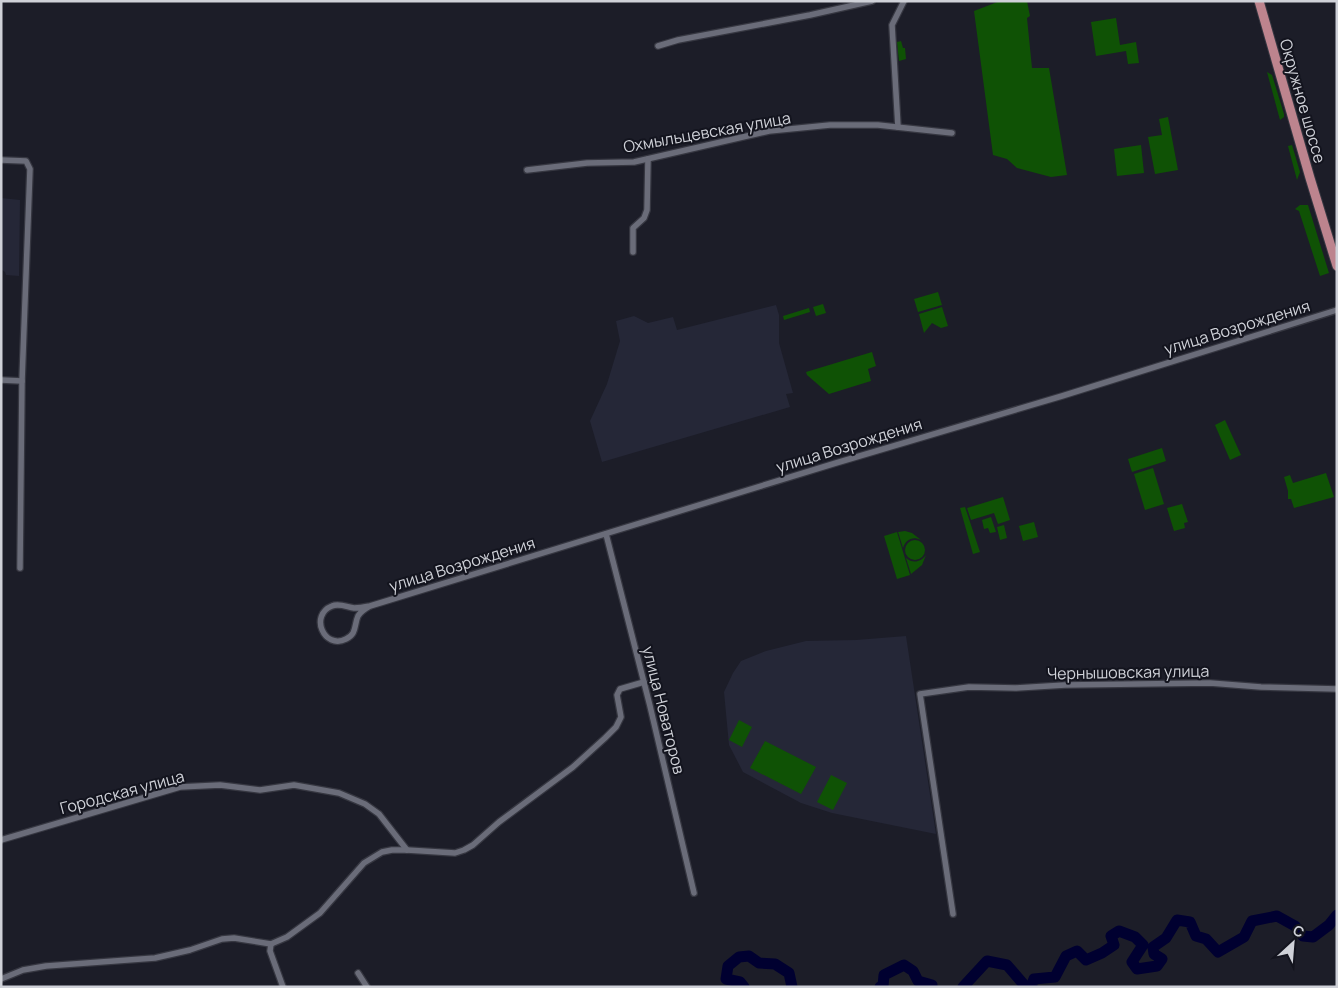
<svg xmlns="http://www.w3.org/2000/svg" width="1338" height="988" viewBox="0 0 1338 988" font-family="Manrope,sans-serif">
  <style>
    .built { fill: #252737 }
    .green { fill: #0f5205 }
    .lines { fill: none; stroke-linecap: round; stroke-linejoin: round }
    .river { stroke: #000030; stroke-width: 11 }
    .minor-casing { stroke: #363741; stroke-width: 8 }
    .primary-casing { stroke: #363741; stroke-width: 11 }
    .minor { stroke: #6a6c79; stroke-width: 5.5 }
    .primary { stroke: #bd848e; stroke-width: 9 }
    .labels { text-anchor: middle; stroke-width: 4; stroke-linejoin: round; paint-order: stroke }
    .street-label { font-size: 16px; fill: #cfd1d8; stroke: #13141e }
  </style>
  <rect width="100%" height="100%" fill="#1c1d28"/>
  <g class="built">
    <polygon points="1,198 20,200 19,276 6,275 5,272 1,269"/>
    <polygon points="776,305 779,315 779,343 793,393 786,394 790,407 602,462 590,421 607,384 620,341 616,321 634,316 648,323 673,317 677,330"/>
    <polygon points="906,636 936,834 832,813 801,803 743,772 729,745 724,692 733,673 741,661 766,651 806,641 856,640"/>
  </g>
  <g class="green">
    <polygon points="1000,1 1027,1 1030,16 1027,18 1032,68 1049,68 1067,175 1051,177 1017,168 1007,159 993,155 974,11"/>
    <polygon points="1116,18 1120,45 1136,42 1139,63 1128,64 1126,51 1096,56 1091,22"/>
    <polygon points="901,41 903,48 905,48 906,59 899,61 897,42"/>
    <polygon points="1267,72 1272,75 1284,114 1284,117 1280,120"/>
    <polygon points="1168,117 1178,170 1155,174 1148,137 1162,135 1159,119"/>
    <polygon points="1141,145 1144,173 1117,176 1114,149"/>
    <polygon points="1292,145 1300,172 1297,180 1288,146"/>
    <polygon points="1300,205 1308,205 1329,273 1320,276 1299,211 1295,209"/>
    <polygon points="938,292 942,305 918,312 914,299"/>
    <polygon points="823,304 826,313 816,316 813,307"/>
    <polygon points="942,307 948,326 941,328 932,323 924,333 919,314"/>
    <polygon points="809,308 810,312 784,320 783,316"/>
    <polygon points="872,352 876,366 868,369 871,381 829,394 807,375 806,372"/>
    <polygon points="1225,420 1241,455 1230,460 1215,425"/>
    <polygon points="1162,448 1166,461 1132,472 1128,459"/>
    <polygon points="1153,468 1164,504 1145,510 1134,474"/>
    <polygon points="1326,473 1334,497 1294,508 1291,499 1288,499 1288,491 1284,477 1290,475 1293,483"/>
    <polygon points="1003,497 1010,520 998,524 994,513 971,520 967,508"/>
    <polygon points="1182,504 1188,522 1184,523 1185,528 1174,531 1167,508"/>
    <polygon points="965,507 980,552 973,554 960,508"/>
    <polygon points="991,517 996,532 990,533 988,528 984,529 982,520"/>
    <polygon points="1034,522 1038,537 1023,541 1019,526"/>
    <polygon points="1004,525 1007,538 1000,540 997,527"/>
    <path d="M905,531L912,533L921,540C913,536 906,539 903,548L898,532Z"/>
    <polygon points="897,532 910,575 897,579 884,536"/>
    <circle cx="915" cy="550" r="10"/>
    <path d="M926,555L922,565L911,574L906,558C913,564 921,562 926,555Z"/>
    <polygon points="739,720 752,727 742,747 729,740"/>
    <polygon points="765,741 816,767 801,794 750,768"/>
    <polygon points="831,775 847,783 833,810 817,802"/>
  </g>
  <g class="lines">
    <g class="river">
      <polyline points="744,987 740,982 726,979 728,966 739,957 749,956 759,963 775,964 789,973 792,987"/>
      <polyline points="880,987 883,986 884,975 904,965 913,971 918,981 932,985 931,987"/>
      <polyline points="963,987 987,961 1007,965 1026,987"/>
      <polyline points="1031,987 1034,979 1055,977 1066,956 1077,951 1086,960 1102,953 1114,945 1111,936 1119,931 1135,937 1143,945 1132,962 1137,969 1157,966 1162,959 1154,954 1153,947 1166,938 1177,920 1190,922 1196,936 1206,939 1218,952 1244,937 1252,921 1277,916 1295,926 1303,936 1313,937 1329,925 1337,915"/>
    </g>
    <defs>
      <g id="minor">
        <polyline points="658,46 678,40 810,15 872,1"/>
        <polyline points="898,127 892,25 904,1"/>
        <polyline points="1,160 26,161 30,169 22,381 20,568"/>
        <polyline points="527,170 587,163 634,162 769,131 830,125 878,125 952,133"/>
        <polyline points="633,252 633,228 644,218 647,210 648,159"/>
        <polyline points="1,380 22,381"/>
        <polyline points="606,534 650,706 694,893"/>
        <path d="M370,606C365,609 361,611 358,616C354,625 357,634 346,639C324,650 309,615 332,606C339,603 347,607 354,608C360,608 365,607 370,606L836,463L1062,396L1337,310"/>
        <polyline points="1,840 180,787 220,785 260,790 294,785 339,793 365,804 379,814 407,850"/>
        <polyline points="953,914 920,694 969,687 1016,688 1065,685 1210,683 1261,687 1337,689"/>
        <polyline points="271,944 270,951 283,987"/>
        <polyline points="358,973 367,987"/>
        <polyline points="1,979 23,970 46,966 155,958 190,950 222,939 234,938 271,944 287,937 320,913 364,863 382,852 392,850 407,850 455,853 464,850 473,845 499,822 573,767 605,738 616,727 621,717 617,695 620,689 644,682"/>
      </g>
      <polyline id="primary" points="1259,1 1310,178 1337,266"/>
    </defs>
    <use href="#minor" class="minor-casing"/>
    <use href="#primary" class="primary-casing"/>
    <use href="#minor" class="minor"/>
    <use href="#primary" class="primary"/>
  </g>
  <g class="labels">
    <g class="street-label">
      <text transform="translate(1303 101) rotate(74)" y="6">Окружное шоссе</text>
      <text transform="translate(707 132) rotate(-10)" y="6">Охмыльцевская улица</text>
      <text transform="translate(1237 327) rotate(-17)" y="6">улица Возрождения</text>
      <text transform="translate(849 445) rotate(-17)" y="6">улица Возрождения</text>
      <text transform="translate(462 564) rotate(-17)" y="6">улица Возрождения</text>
      <text transform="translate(1128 672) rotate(-1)" y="6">Чернышовская улица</text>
      <text transform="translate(664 710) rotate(76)" y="6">улица Новаторов</text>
      <text transform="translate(122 792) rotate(-15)" y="6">Городская улица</text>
    </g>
  </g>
  <rect width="1338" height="988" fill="none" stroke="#cfd1d8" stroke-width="5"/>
  <g transform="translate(1293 943) rotate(26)" stroke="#13141e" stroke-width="4" paint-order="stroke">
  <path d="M0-4L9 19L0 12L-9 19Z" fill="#cfd1d8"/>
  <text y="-8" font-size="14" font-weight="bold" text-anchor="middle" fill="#cfd1d8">С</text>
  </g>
</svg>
